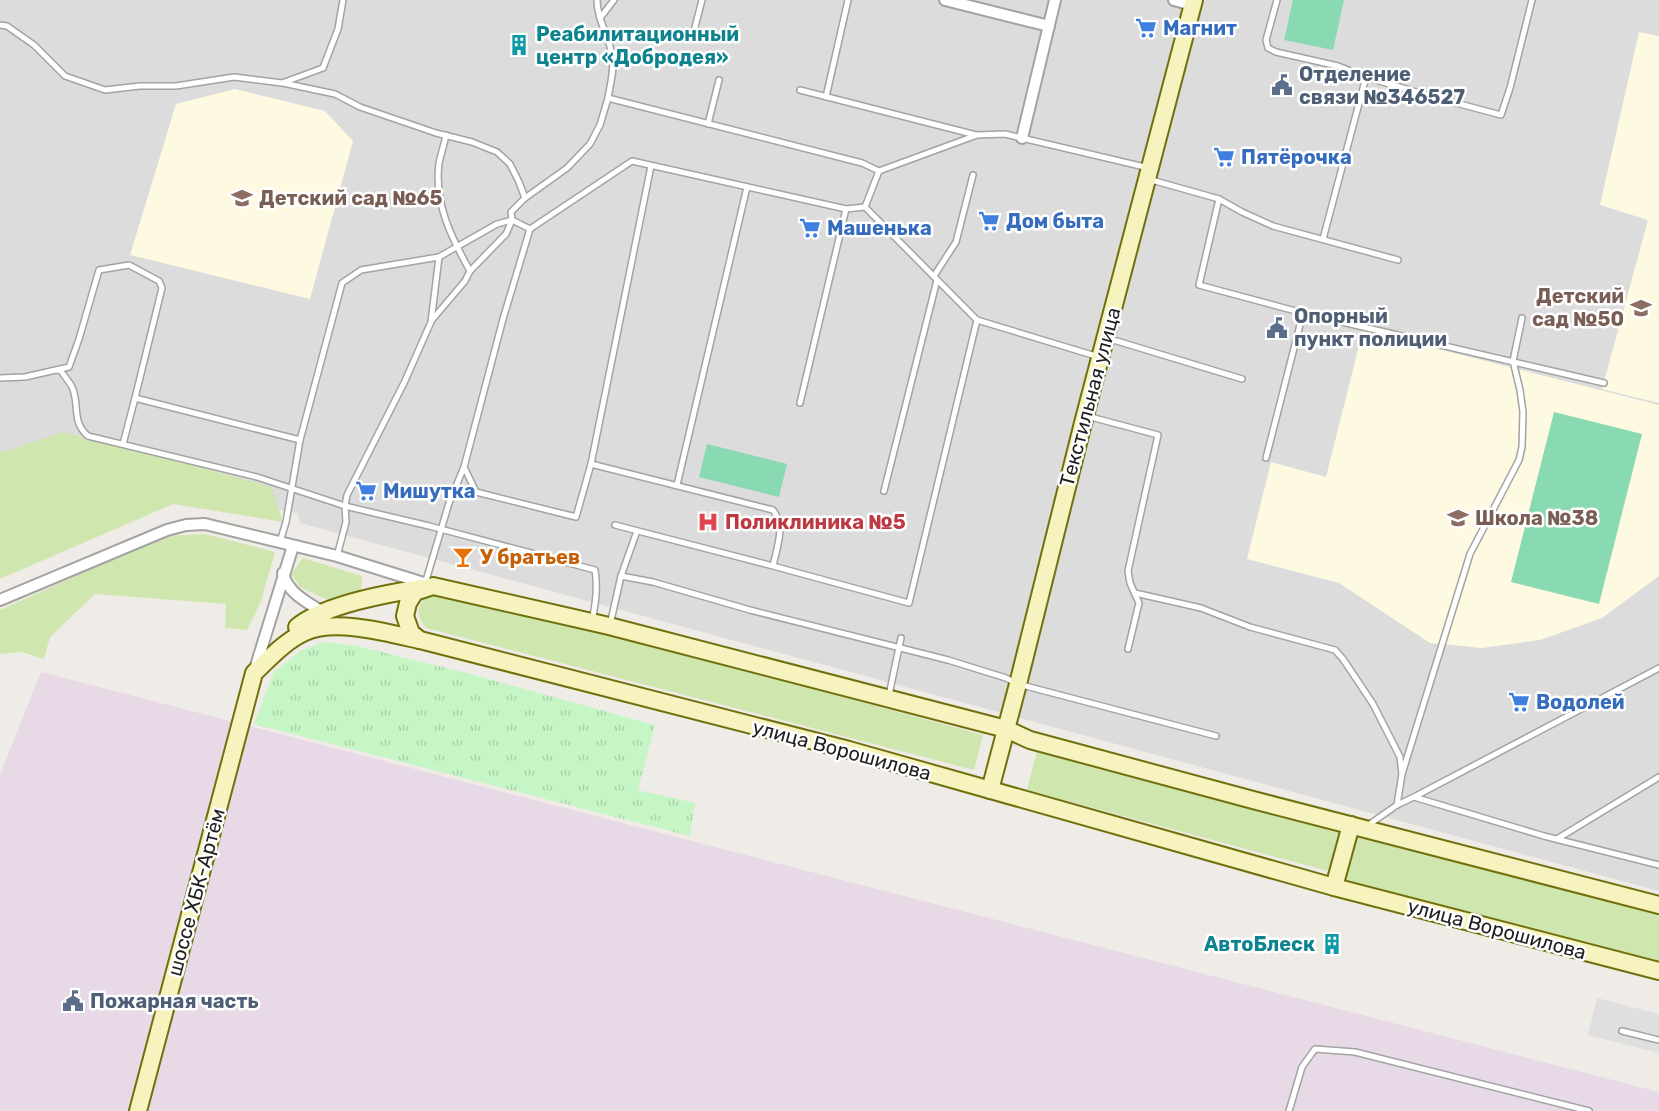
<svg xmlns="http://www.w3.org/2000/svg" width="1659" height="1111" viewBox="0 0 1659 1111" font-family="Rubik,sans-serif">
  <style>
    .residential { fill: #dddcdc }
    .industrial { fill: #e8d9e7 }
    .education { fill: #fdfae1 }
    .grass { fill: #d0e6af }
    .park { fill: url(#park-tufts) }
    .pitch { fill: #89d9b3 }
    .parking { fill: #dfdfdf }
    .lines { fill: none; stroke-linecap: round; stroke-linejoin: round }
    .service-casing { stroke: #a3a3a3; stroke-width: 8 }
    .minor-casing { stroke: #a3a3a3; stroke-width: 14 }
    .secondary-casing { stroke: #70710c; stroke-width: 20 }
    .service { stroke: #fff; stroke-width: 5 }
    .minor { stroke: #fff; stroke-width: 10 }
    .secondary { stroke: #f6f3be; stroke-width: 16 }
    .labels { text-anchor: middle; stroke-width: 5; stroke-linejoin: round; paint-order: stroke }
    .shop-label { font-size: 20px; font-weight: bold; fill: #366cbe; stroke: #fff; text-anchor: start }
    .culture-label { font-size: 20px; font-weight: bold; fill: #0d838f; stroke: #fff; text-anchor: start }
    .service-label { font-size: 20px; font-weight: bold; fill: #4e5e75; stroke: #fff; text-anchor: start }
    .education-label { font-size: 20px; font-weight: bold; fill: #785e54; stroke: #fff; text-anchor: start }
    .street-label { font-size: 20px; fill: #1f1f1f; stroke: #fff }
    .health-label { font-size: 20px; font-weight: bold; fill: #be3a42; stroke: #fff; text-anchor: start }
    .food-label { font-size: 20px; font-weight: bold; fill: #c56008; stroke: #fff; text-anchor: start }
  </style>
  <defs>
    <pattern id="park-tufts" width="24" height="20" patternUnits="userSpaceOnUse" patternTransform="scale(1.5)"><rect width="24" height="20" fill="#c7f6c6"/><path d="M3 7l-1-3M5 7V3M7 7l1-3M15 17l-1-3M17 17v-4M19 17l1-3" fill="none" stroke="#aad2aa"/></pattern>
  </defs>
  <rect width="100%" height="100%" fill="#efebe6"/>
  <polygon class="residential" points="0,0 1659,0 1659,891 300,523 297,513 172,490 0,562"/>
  <polygon class="industrial" points="41,672 1659,1092 1659,1111 0,1111 0,775"/>
  <g class="education">
    <polygon points="1639,32 1659,36 1659,403 1602,389 1648,220 1600,205"/>
    <polygon points="235,89 325,111 353,141 310,299 130,255 176,104"/>
    <polygon points="1363,330 1659,405 1659,576 1602,618 1540,640 1482,648 1430,643 1339,583 1247,559 1271,462 1326,477"/>
  </g>
  <g class="grass">
    <polygon points="62,432 189,464 271,487 283,522 173,504 0,579 0,451 7,451"/>
    <polygon points="205,534 275,552 261,601 247,630 225,628 226,604 95,594 50,637 44,659 22,652 0,654 0,610 165,536"/>
    <polygon points="303,558 362,576 361,593 328,600 300,587 291,574"/>
    <path d="M450,591L983,735L974,770L426,628C416,614 416,608 427,595Z"/>
    <polygon points="1037,751 1339,831 1328,871 1027,790"/>
    <polygon points="1351,825 1659,905 1659,971 1334,887"/>
  </g>
  <polygon class="park" points="324,642 357,646 463,672 655,725 638,790 695,803 690,836 254,724 274,672 300,651"/>
  <g class="pitch">
    <polygon points="1293,0 1344,0 1333,50 1284,40"/>
    <polygon points="1554,412 1642,434 1599,604 1511,582"/>
    <polygon points="707,444 787,464 779,497 699,477"/>
  </g>
  <polygon class="parking" points="1597,998 1659,1014 1659,1053 1588,1035"/>
  <g class="lines">
    <defs>
      <g id="service">
        <path d="M597,0C597,20 609,36 612,55C615,69 610,85 608,98L862,163L879,171"/>
        <polyline points="1277,0 1266,40 1268,48 1276,52 1338,66 1366,77 1426,95 1501,115 1510,88 1532,0"/>
        <polyline points="600,18 614,0"/>
        <polyline points="0,25 7,26 34,45 65,76 105,90 140,86 176,86 234,77 282,83 323,68 338,29 343,0"/>
        <polyline points="693,35 702,0"/>
        <polyline points="283,83 335,94 360,107 436,133 472,142 497,152 510,164 519,182 525,198"/>
        <polyline points="800,90 976,135"/>
        <polyline points="826,97 848,0"/>
        <polyline points="708,124 719,80"/>
        <polyline points="1148,179 1219,199 1199,285 1303,313 1604,383"/>
        <polyline points="1219,199 1242,212 1273,226 1398,260"/>
        <polyline points="865,207 879,171 977,135 1005,134 1149,168"/>
        <polyline points="530,229 512,220 511,212 525,198 567,168 590,144 600,125 608,98"/>
        <polyline points="1323,239 1366,77"/>
        <polyline points="439,257 497,224 512,220"/>
        <polyline points="470,271 506,234 512,220"/>
        <polyline points="934,276 956,242 973,175"/>
        <path d="M432,320L465,281L470,271C451,237 434,203 439,163C441,154 444,145 446,135"/>
        <polyline points="977,320 1099,357"/>
        <polyline points="1107,338 1242,379"/>
        <path d="M57,370L61,371C64,376 69,381 72,387C80,404 71,422 88,436L257,477L345,506L429,526L595,570C598,588 596,603 592,620"/>
        <polyline points="0,378 25,377 69,367 79,339 99,270 129,265 159,281 162,288 135,398 300,440 342,283 361,270 439,257 431,322 404,383 347,495 345,506 346,522 337,556"/>
        <polyline points="800,403 846,209"/>
        <polyline points="1087,416 1158,435 1128,571 1130,583 1139,603 1128,649"/>
        <polyline points="123,444 135,398"/>
        <polyline points="1266,458 1303,313"/>
        <polyline points="591,464 651,166"/>
        <polyline points="677,485 747,187"/>
        <polyline points="884,491 937,280"/>
        <path d="M615,525L773,566L909,603L977,320L865,207L846,209L632,161L530,229L503,319L464,467L476,492L576,517L591,464L773,510C786,527 777,546 773,566"/>
        <polyline points="280,542 286,522 300,440"/>
        <polyline points="621,576 653,582 750,610 948,660 1006,678 1018,684 1216,736"/>
        <polyline points="425,584 449,503 464,467"/>
        <polyline points="1135,593 1201,608 1250,627 1335,650 1343,659 1373,704 1400,757 1402,774 1397,805"/>
        <polyline points="610,625 621,576 637,531"/>
        <polyline points="889,695 901,638"/>
        <polyline points="1402,774 1470,554 1519,460 1522,447 1523,412 1520,390 1513,361 1522,318"/>
        <polyline points="1414,797 1659,668"/>
        <polyline points="1367,826 1397,805 1414,797 1544,836 1659,865"/>
        <polyline points="1557,839 1659,777"/>
        <polyline points="1622,1031 1659,1040"/>
        <polyline points="1289,1111 1302,1067 1315,1049 1355,1052 1589,1111"/>
      </g>
      <g id="minor">
        <polyline points="945,0 1049,26"/>
        <polyline points="1174,0 1192,5"/>
        <polyline points="1022,138 1055,0"/>
        <path d="M283,573C287,594 311,604 327,615"/>
        <polyline points="0,600 167,530 186,525 205,524 337,556 430,585"/>
        <polyline points="255,669 293,546"/>
      </g>
      <g id="secondary">
        <path d="M297,627C324,605 389,593 423,588"/>
        <polyline points="990,790 1018,684 1083,423 1194,0"/>
        <polyline points="1334,887 1351,825"/>
        <polyline points="1659,905 1253,800 1030,740 1006,729 609,626 433,586 415,592 408,603 405,616 411,633 420,640 849,750 1334,887 1659,971"/>
        <path d="M138,1111L254,673C270,658 285,641 305,632C334,618 389,633 419,640"/>
      </g>
    </defs>
    <use href="#service" class="service-casing"/>
    <use href="#minor" class="minor-casing"/>
    <use href="#secondary" class="secondary-casing"/>
    <use href="#service" class="service"/>
    <use href="#minor" class="minor"/>
    <use href="#secondary" class="secondary"/>
  </g>
  <defs>
    <symbol id="supermarket-bare" viewBox="-9 -9 18 18"><path d="M-6-5.5h2.5l.6 2H6L4.5 2H-2.5L-4.4-4H-6ZM-1.5 3.2a1.3 1.3 0 1 0 .1 0ZM3 3.2a1.3 1.3 0 1 0 .1 0Z" fill="#3f7fe0" stroke="#fff" stroke-width="2.5" paint-order="stroke"/></symbol>
    <symbol id="building-bare" viewBox="-9 -9 18 18"><path d="M-4-6H4V6H1V3H-1V6H-4ZM-2.5-4.3h1.7v1.8h-1.7ZM.8-4.3h1.7v1.8H.8ZM-2.5-1h1.7V.8h-1.7ZM.8-1h1.7V.8H.8Z" fill="#0f9aa8" stroke="#fff" stroke-width="2.5" paint-order="stroke"/></symbol>
    <symbol id="civic-bare" viewBox="-9 -9 18 18"><path d="M-.6-6.5H3V-4.5H.6V-3L4-1V1h2V6H-6V1h2V-1L-.6-3ZM-1.2 2.5V6h2.4V2.5Z" fill="#5c6f8a" stroke="#fff" stroke-width="2.5" paint-order="stroke"/></symbol>
    <symbol id="school-bare" viewBox="-9 -9 18 18"><path d="M0-5L7-2L0 1L-7-2ZM-4 1L0 2.5L4 1V4Q0 6-4 4Z" fill="#8d6e63" stroke="#fff" stroke-width="2.5" paint-order="stroke"/></symbol>
    <symbol id="hospital-bare" viewBox="-9 -9 18 18"><path d="M-5-5h3v3.5h4V-5h3V5h-3V1.5h-4V5h-3Z" fill="#e0444e" stroke="#fff" stroke-width="2.5" paint-order="stroke"/></symbol>
    <symbol id="bar-bare" viewBox="-9 -9 18 18"><path d="M-6-5H6L.8 .8V4.5H3.5V6h-7V4.5H-.8V.8Z" fill="#e8710a" stroke="#fff" stroke-width="2.5" paint-order="stroke"/></symbol>
  </defs>
  <g fill-rule="evenodd">
    <use href="#supermarket-bare" x="1131" y="13" width="30" height="30"/>
    <use href="#building-bare" x="504" y="30" width="30" height="30"/>
    <use href="#civic-bare" x="1267" y="70" width="30" height="30"/>
    <use href="#supermarket-bare" x="1209" y="142" width="30" height="30"/>
    <use href="#school-bare" x="227" y="183" width="30" height="30"/>
    <use href="#supermarket-bare" x="974" y="206" width="30" height="30"/>
    <use href="#supermarket-bare" x="795" y="213" width="30" height="30"/>
    <use href="#school-bare" x="1626" y="293" width="30" height="30"/>
    <use href="#civic-bare" x="1262" y="313" width="30" height="30"/>
    <use href="#supermarket-bare" x="351" y="476" width="30" height="30"/>
    <use href="#school-bare" x="1443" y="503" width="30" height="30"/>
    <use href="#hospital-bare" x="693" y="507" width="30" height="30"/>
    <use href="#bar-bare" x="448" y="542" width="30" height="30"/>
    <use href="#supermarket-bare" x="1504" y="687" width="30" height="30"/>
    <use href="#building-bare" x="1317" y="929" width="30" height="30"/>
    <use href="#civic-bare" x="58" y="986" width="30" height="30"/>
  </g>
  <g class="labels">
    <g class="shop-label">
      <text x="1163" y="35">Магнит</text>
      <text x="1241" y="164">Пятёрочка</text>
      <text x="1006" y="228">Дом быта</text>
      <text x="827" y="235">Машенька</text>
      <text x="383" y="498">Мишутка</text>
      <text x="1536" y="709">Водолей</text>
    </g>
    <g class="culture-label">
      <text x="536" y="41">Реабилитационный<tspan x="536" dy="23">центр «Добродея»</tspan></text>
      <text x="1315" y="951" text-anchor="end">АвтоБлеск</text>
    </g>
    <g class="service-label">
      <text x="1299" y="81">Отделение<tspan x="1299" dy="23">связи №346527</tspan></text>
      <text x="1294" y="323">Опорный<tspan x="1294" dy="23">пункт полиции</tspan></text>
      <text x="90" y="1008">Пожарная часть</text>
    </g>
    <g class="education-label">
      <text x="259" y="205">Детский сад №65</text>
      <text x="1624" y="303" text-anchor="end">Детский<tspan x="1624" dy="23">сад №50</tspan></text>
      <text x="1475" y="525">Школа №38</text>
    </g>
    <g class="street-label">
      <text transform="translate(1090 397) rotate(-75)" y="7">Текстильная улица</text>
      <text transform="translate(842 750) rotate(15)" y="7">улица Ворошилова</text>
      <text transform="translate(196 892) rotate(-75)" y="7">шоссе ХБК-Артём</text>
      <text transform="translate(1497 929) rotate(15)" y="7">улица Ворошилова</text>
    </g>
    <g class="health-label">
      <text x="725" y="529">Поликлиника №5</text>
    </g>
    <g class="food-label">
      <text x="480" y="564">У братьев</text>
    </g>
  </g>
</svg>
